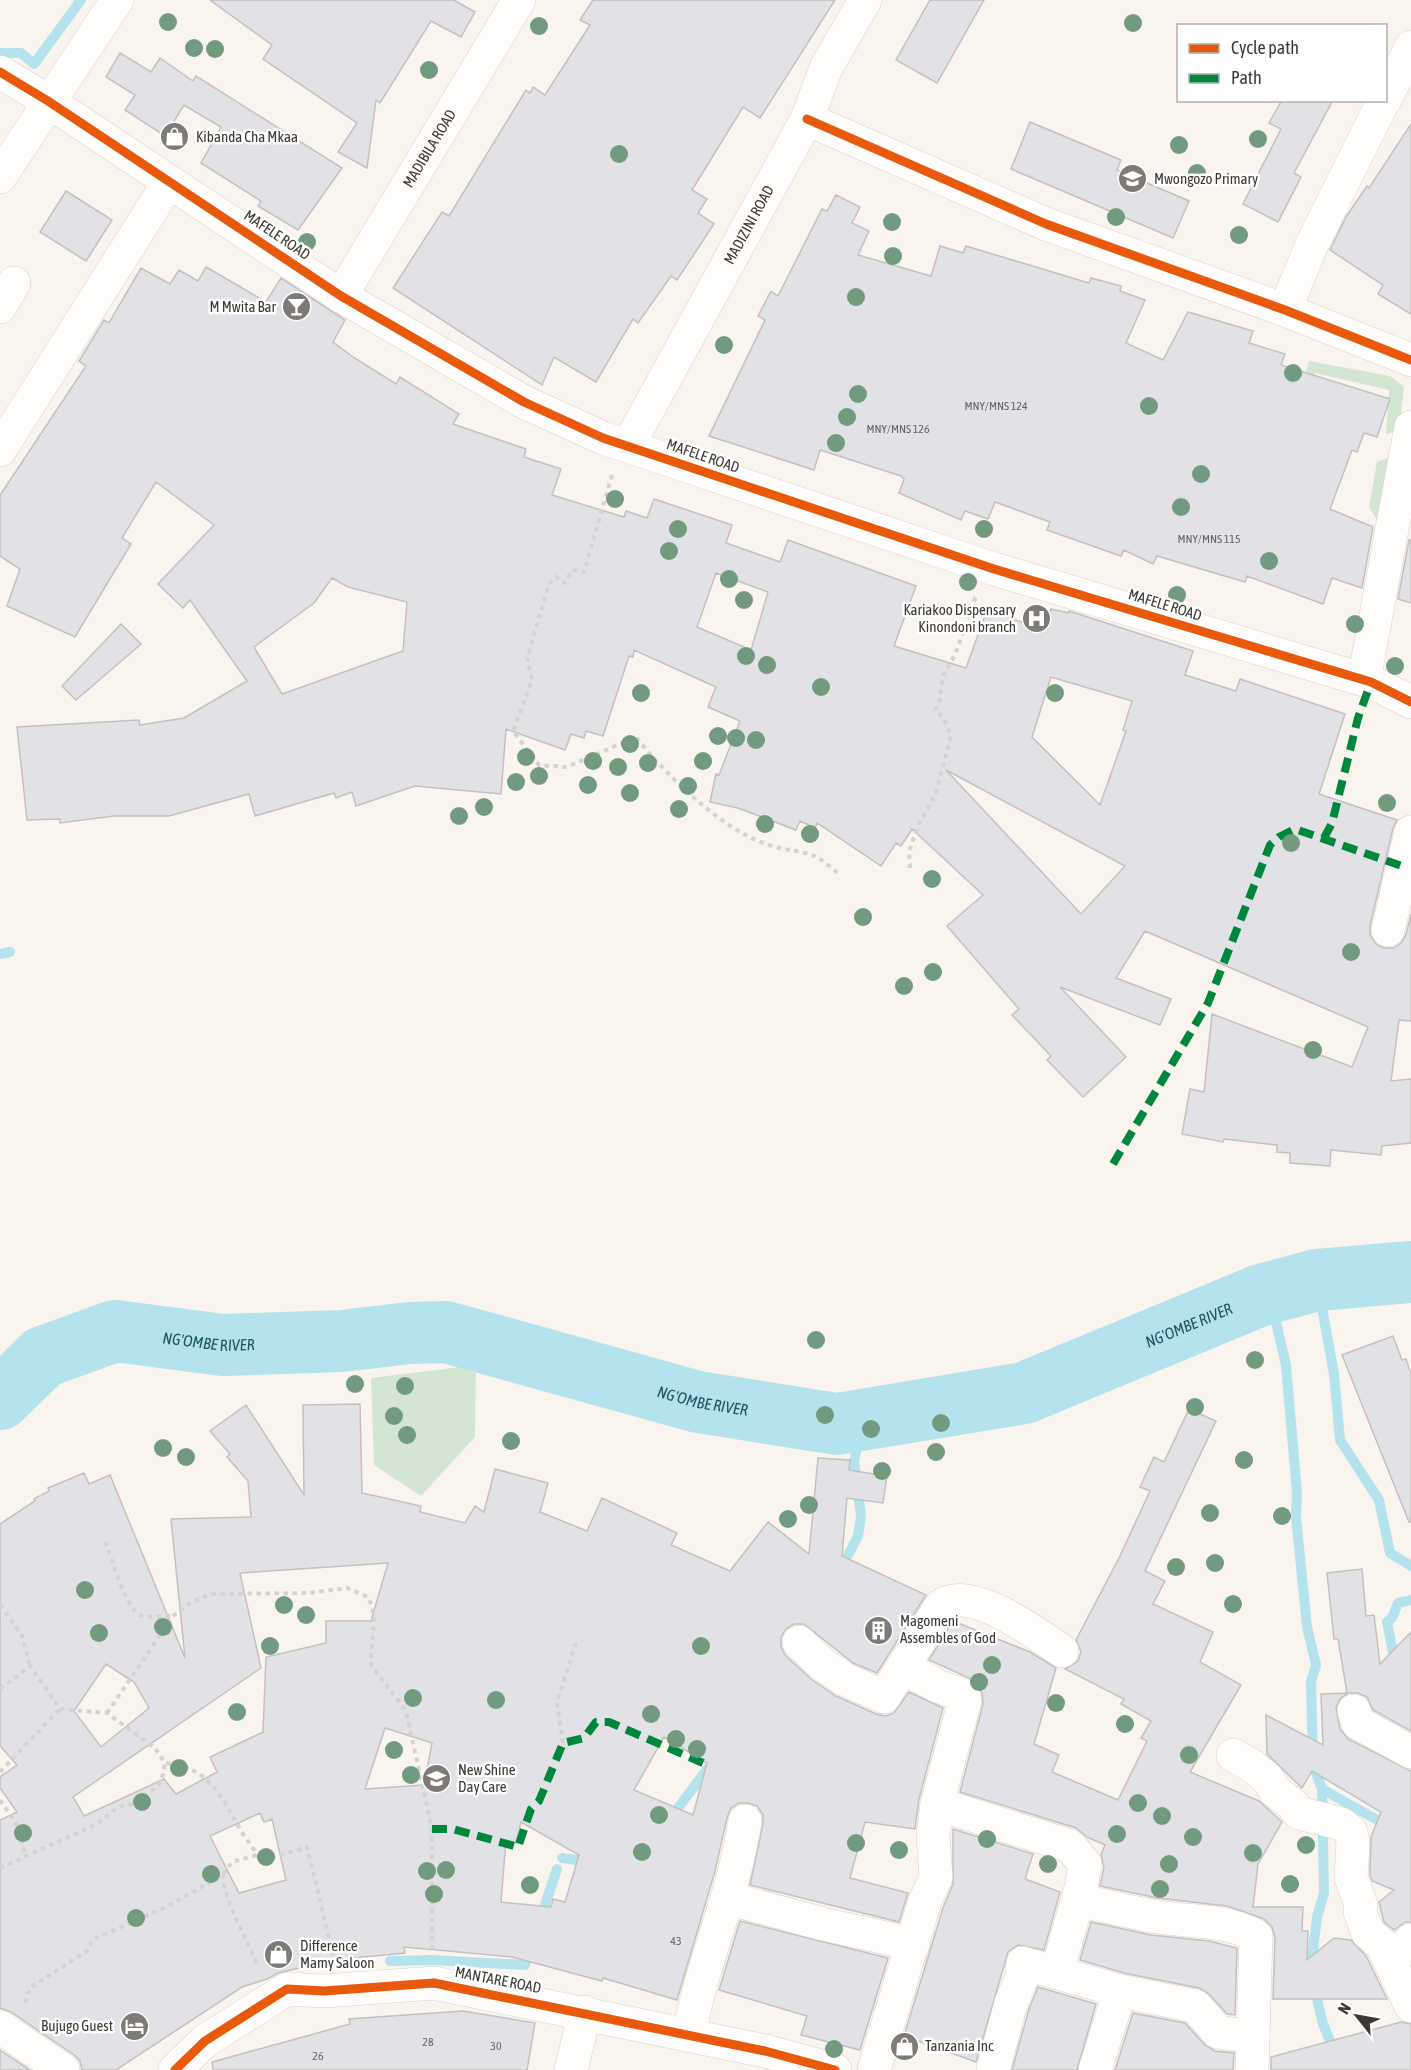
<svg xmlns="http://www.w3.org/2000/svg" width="1411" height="2070" viewBox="0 0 1411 2070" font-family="'Asap Condensed',sans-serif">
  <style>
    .green { fill: #d4e6d2 }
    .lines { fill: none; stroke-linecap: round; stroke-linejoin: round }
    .stream { stroke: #b4e3ed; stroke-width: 10 }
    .river { stroke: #b4e3ed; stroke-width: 62 }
    .building { fill: #e2e1e5; stroke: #c3c0c0; stroke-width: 1.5; fill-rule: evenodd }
    .minor-casing { stroke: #d5d1cc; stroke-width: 34 }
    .path { stroke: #d5d3d0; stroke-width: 4; stroke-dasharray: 4.5 4.5; stroke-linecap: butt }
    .minor { stroke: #fefdfc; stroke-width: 33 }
    .quiet { stroke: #00873e; stroke-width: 8; stroke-dasharray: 15 8; stroke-linecap: butt }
    .cycleway-casing { stroke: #fff; stroke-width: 13 }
    .cycleway { stroke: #e8590c; stroke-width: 9 }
    .tree { fill: #719a7e }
    .labels { text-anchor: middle; stroke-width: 5; stroke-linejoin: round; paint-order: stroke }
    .number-label { font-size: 12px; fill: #686663 }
    .poi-label { font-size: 15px; fill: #3c3934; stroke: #fff; text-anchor: start }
    .street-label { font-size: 15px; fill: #3c3934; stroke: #fff }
    .water-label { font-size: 16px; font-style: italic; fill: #195460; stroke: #fff }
  </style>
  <rect width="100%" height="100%" fill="#f9f4ee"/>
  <g class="green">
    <polygon points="1309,361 1390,376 1404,387 1399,431 1386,434 1389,390 1315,373 1302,423 1292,422"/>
    <polygon points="1389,457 1381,526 1369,507 1377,462"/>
    <polygon points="476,1365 475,1437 421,1496 374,1465 371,1378"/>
  </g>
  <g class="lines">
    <g class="stream">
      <polyline points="0,53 21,53 34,64 81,0"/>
      <polyline points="0,954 10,952"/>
      <polyline points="1317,1280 1334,1374 1340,1440 1379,1500 1390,1553 1411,1566"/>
      <polyline points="1261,1295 1270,1296 1286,1365 1297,1493 1296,1517 1307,1627 1316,1665 1311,1682 1313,1765 1322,1789 1411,1839"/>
      <polyline points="0,1375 8,1391"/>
      <polyline points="840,1570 858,1536 861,1516 854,1461 862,1427 859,1399 911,1412"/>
      <polyline points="1395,1662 1387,1622 1392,1618 1398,1603 1411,1600"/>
      <polyline points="678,1808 712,1763"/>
      <polyline points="562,1858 591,1862"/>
      <polyline points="540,1920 557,1869"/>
      <polyline points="390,1961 432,1960 525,1965 530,1949"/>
      <polyline points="1311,1968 1317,1917 1324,1893 1322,1789"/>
      <polyline points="1314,1986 1323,2024 1342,2070"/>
    </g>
    <path class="river" id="s1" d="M0,1399L43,1357L115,1331L223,1345L342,1341L410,1333L446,1332L698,1402L837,1424L1024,1393L1261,1295L1317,1280L1411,1272"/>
  </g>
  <g class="building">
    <polygon points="210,0 454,0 475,12 461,37 431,21 380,103 376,100 367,168 338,152 357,123 263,59 272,45"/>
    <polygon points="593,0 835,0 760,118 743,107 692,190 707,199 698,213 714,224 677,280 671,276 638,323 633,319 596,382 554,357 542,385 393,288 442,212 449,216 526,90 530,93 533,87 545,95 590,25 580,20"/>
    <polygon points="930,0 984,0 937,83 896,60"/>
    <polygon points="120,53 151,72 160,58 193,81 196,76 342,168 298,230 258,206 261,201 201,163 221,127 184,105 165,136 125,110 135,95 106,77"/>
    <polygon points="1282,100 1333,100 1294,173 1301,177 1278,222 1243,204 1281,129 1269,123"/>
    <polygon points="1030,122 1121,160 1117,170 1189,201 1173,238 1011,169"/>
    <polygon points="1411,124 1411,314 1378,294 1383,285 1330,250 1346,217 1367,186 1369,188"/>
    <polygon points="66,191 112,220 86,261 40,232"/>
    <polygon points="836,195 860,207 852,223 869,231 858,255 931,276 940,246 963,253 966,246 1089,283 1091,278 1121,286 1120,291 1145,300 1126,343 1163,360 1188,312 1253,331 1249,343 1285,354 1281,365 1390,399 1377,437 1364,433 1357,452 1352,450 1330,509 1373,527 1362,588 1332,578 1323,604 1247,576 1245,582 1157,556 1153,564 1124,550 1121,556 1047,530 1050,522 995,502 988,519 965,511 961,520 899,493 904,479 901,476 820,450 814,470 709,436 765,320 758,316 771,291 778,296 822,209 827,211"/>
    <path d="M206,267L266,302L281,278L345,320L333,342L353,357L396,384L400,377L459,414L453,424L526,449L524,457L561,469L552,495L624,517L626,511L647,518L654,499L732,525L726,543L780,562L788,540L916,586L894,646L966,668L987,610L1045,630L1051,609L1068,613L1069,611L1193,651L1185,675L1236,691L1240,679L1345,714L1319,794L1397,820L1393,828L1370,926V935L1376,944L1384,948H1394L1401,943L1406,935L1411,914V1021L1399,1020L1391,1081L1411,1079V1143L1382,1146L1381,1155L1331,1150L1330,1166L1290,1163V1153L1277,1152V1145L1224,1139L1223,1142L1182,1134L1190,1089L1204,1092L1212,1014L1352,1067L1368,1027L1145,931L1116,978L1171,999L1160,1025L1060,987L1126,1057L1083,1097L1047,1060L1051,1056L1012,1015L1019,1009L947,926L983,895L912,829L901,846L896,843L881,866L817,823L815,828L800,821L796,830L738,808L710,802L716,774L719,775L740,721L708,707L716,687L634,650L633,657L629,656L603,736L586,731L584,738L571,734L565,750L506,729L501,794L415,786L356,806L352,792L336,798L334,793L255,816L249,794L169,816H114L60,823V819L27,820L17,727L139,720L140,725L184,718L247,681L190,600L183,608L158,584L214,525L156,482L122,538L131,544L75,637L7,606L20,569L0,556V495L86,366L79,361L104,320L109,323L141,268L170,284L179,270L198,281ZM716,573L768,592L751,650L697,627ZM332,578L348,587L407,602L403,651L282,694L254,647L314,603ZM1051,677L1132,701L1123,730L1126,731L1100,805L1032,737ZM946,770L1125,866L1081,914Z"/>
    <polygon points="1409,540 1411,540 1411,603 1398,599"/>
    <polygon points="121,624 141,644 76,700 62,686"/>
    <polygon points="1393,1336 1402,1360 1406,1359 1411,1374 1411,1522 1409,1522 1342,1355"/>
    <path d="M360,1404L362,1493L421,1506L420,1512L465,1523L475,1506L484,1512L495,1469L548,1483L540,1512L587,1531L602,1498L677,1533L671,1545L730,1571L768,1522L809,1554L818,1458L850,1460L849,1470L887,1476L883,1503L847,1498L842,1556L926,1595L877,1673L853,1663L804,1624H794L786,1629L781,1637V1647L786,1656L811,1679L836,1696L876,1714L886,1716L894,1713L909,1692L943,1708L919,1799L915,1829L865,1822L850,1878L908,1893L899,1922L750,1885L763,1824V1815L757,1806L748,1803H739L731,1808L727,1818L715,1871L677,2000L603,1978L602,1981L512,1957L404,1947L405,1953L334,1960L278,1973L267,1979L242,1987L116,2070H82L80,2061L74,2055L11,2012L0,2008V1820L17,1812L0,1788V1777L17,1765L0,1746V1524L35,1501L34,1499L49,1491L48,1488L84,1473L89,1484L110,1475L185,1658L171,1519L251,1517L248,1481L227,1457L230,1454L210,1431L246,1405L304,1495L303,1405ZM388,1563L371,1621H326V1643L266,1657L263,1732L210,1757L217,1772L176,1794L164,1779L84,1816L73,1797L261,1668L240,1573ZM106,1664L134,1682L149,1708L101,1747L74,1711ZM385,1728L432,1743L424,1785L365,1789ZM664,1737L707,1763L693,1815L634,1790ZM260,1813L264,1822L272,1819L286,1880L239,1893L210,1836ZM521,1822L579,1855L565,1902L553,1899L551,1907L501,1902L506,1840L516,1843Z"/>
    <polygon points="1189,1409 1216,1421 1145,1571 1165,1581 1153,1604 1213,1632 1200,1662 1241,1685 1190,1772 1259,1801 1282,1822 1258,1864 1253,1907 1303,1907 1302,1931 1308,1931 1307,1960 1334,1938 1351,1940 1366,1956 1387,1999 1273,1999 1275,1937 1272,1927 1264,1919 1227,1906 1157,1898 1100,1886 1104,1867 1101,1854 1105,1845 1087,1837 1076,1828 960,1792 983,1704 982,1693 976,1681 929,1660 953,1621 1030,1652 1056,1668 1034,1744 1059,1755 1052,1772 1118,1800 1147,1741 1141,1738 1151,1721 1121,1704 1124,1699 1065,1669 1078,1661 1081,1652 1076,1640 1119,1558 1150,1491 1140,1487 1154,1457 1164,1462"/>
    <polygon points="1362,1569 1366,1616 1374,1615 1380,1664 1411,1632 1411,1731 1373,1710 1367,1697 1358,1693 1348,1693 1340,1699 1336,1708 1340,1729 1348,1739 1411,1771 1411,1922 1405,1922 1394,1930 1384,1922 1379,1902 1394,1890 1372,1881 1370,1875 1371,1837 1381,1812 1312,1771 1302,1788 1267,1754 1266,1715 1323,1745 1321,1694 1347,1693 1338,1639 1334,1639 1327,1573"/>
    <polygon points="953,1829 1033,1854 1025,1879 1060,1892 1044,1950 1018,1945 1008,1952 976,2062 904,2036 943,1908 953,1884"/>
    <polygon points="740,1921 888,1958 860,2050 801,2035 807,2016 719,1990"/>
    <polygon points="1091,1922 1151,1935 1209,1941 1237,1948 1235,2015 1227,2014 1209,1994 1199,1988 1124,1973 1080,1960"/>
    <polygon points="1038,1987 1096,2004 1077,2070 1012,2070 1029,2009"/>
    <polygon points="463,2011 535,2023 527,2070 213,2070 212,2062 350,2024 349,2019"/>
    <polygon points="1133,2013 1185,2023 1205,2045 1215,2051 1234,2053 1233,2070 1115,2070"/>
    <polygon points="1401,2022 1411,2024 1411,2070 1271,2070 1271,2057"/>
    <polygon points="0,2050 30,2070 0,2070"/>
  </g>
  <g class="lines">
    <defs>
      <g id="minor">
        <polyline points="0,72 48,101 341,296 524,402 603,438 994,569 1371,682 1411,702"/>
        <polyline points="1386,98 1411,47"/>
        <polyline points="807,119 1046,224 1285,310 1411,360"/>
        <polyline points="0,177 117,0"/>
        <path id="s2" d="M341,296L519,0"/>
        <polyline points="0,307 14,283"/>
        <polyline points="1285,310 1312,244 1384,100"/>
        <path id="s3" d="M628,446L807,119L826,68L865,0"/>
        <polyline points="0,450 169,182"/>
        <polyline points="1364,680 1411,427"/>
        <polyline points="1388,930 1411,832"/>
        <path d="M799,1642L822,1664L844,1679L884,1697L941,1606C970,1584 1036,1633 1062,1651"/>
        <polyline points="1354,1711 1358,1723 1411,1752"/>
        <polyline points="1233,1755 1251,1765 1268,1779 1275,1791 1293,1805 1299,1813 1342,1824 1351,1832 1353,1843 1351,1878 1361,1905 1360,1912 1368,1933 1396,1956 1411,1940"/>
        <polyline points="937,1804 1070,1846 1085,1864 1081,1888 1057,1972"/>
        <polyline points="727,1898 823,1924 913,1944"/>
        <path d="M1078,1900C1106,1906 1136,1914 1165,1918C1196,1922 1228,1920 1256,1936L1252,2070"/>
        <polyline points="1382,1945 1411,2006"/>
        <polyline points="0,2027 63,2070"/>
        <path d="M689,2035C702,1962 734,1895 745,1821"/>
        <polyline points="175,2070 205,2041 287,1989 324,1991 434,1983 765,2051 835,2070"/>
        <polyline points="571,2070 585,2012"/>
        <polyline points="874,2070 925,1901 936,1877 933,1836 937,1804 965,1700 963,1695 937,1686 903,1667"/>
        <polyline points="993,2070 1011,2003 1022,1977 1023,1963 1120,1991 1195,2006 1218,2032 1253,2037"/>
        <polyline points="1095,2070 1120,1991"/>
      </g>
    </defs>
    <use href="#minor" class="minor-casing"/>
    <g class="path">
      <path d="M612,475L584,572L572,570L565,583L556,577L549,584L527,658L532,680L513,731L539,765L567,767L636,737C664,773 721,829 766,844C800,856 811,845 840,876"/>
      <polyline points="910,868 909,851 918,826 936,793 951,735 943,717 935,710 939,704 943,675 955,655 976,596"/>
      <path d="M105,1542C113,1560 124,1606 140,1615C150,1619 163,1616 174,1615"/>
      <polyline points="0,1605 22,1636 30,1666"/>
      <path d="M0,1689L30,1666L60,1709L107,1713L155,1748L165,1763C211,1767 222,1799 243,1834C249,1843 256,1852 261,1861L307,1847L334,1958"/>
      <path d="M107,1713L174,1615L192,1602L211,1594L308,1593L347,1588L368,1597C379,1619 370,1642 371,1665L406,1711L432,1829V1949"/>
      <polyline points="563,1743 557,1702 576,1643"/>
      <polyline points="0,1772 60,1709"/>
      <polyline points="0,1800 17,1825 26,1857"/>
      <polyline points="0,1868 97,1824 118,1807 134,1804 157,1787 162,1779 165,1763"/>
      <path d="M223,1875C222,1897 249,1943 258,1967"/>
      <polyline points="25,2003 30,1988 88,1950 92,1940 164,1908 223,1875 232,1862 257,1855"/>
    </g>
    <use href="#minor" class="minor"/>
    <g class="quiet">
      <polyline points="1324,838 1332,823 1358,718 1371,682"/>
      <polyline points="1113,1164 1208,1003 1270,845 1279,837 1295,829 1402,866"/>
      <polyline points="432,1829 453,1829 518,1847 531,1809 539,1801 563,1743 584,1738 596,1722 609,1722 703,1763"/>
    </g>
    <defs>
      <g id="cycleway">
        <polyline points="0,72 48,101 341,296 524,402 603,438 994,569 1371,682 1411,702"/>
        <polyline points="807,119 1046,224 1285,310 1411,360"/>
        <polyline points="175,2070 205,2041 287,1989 324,1991 434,1983 765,2051 835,2070"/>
      </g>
    </defs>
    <use href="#cycleway" class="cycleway-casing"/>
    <use href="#cycleway" class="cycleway"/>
  </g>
  <g class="tree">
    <circle cx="168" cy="22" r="9"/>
    <circle cx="1133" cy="23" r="9"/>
    <circle cx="539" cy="26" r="9"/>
    <circle cx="194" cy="48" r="9"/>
    <circle cx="215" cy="49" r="9"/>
    <circle cx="429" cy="70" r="9"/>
    <circle cx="1258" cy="139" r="9"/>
    <circle cx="1179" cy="145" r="9"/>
    <circle cx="619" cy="154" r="9"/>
    <circle cx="1197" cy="173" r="9"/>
    <circle cx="1116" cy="217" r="9"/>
    <circle cx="892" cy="222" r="9"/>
    <circle cx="1239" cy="235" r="9"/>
    <circle cx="307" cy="242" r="9"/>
    <circle cx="893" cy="256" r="9"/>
    <circle cx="856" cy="297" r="9"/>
    <circle cx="724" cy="345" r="9"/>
    <circle cx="1293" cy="373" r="9"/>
    <circle cx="858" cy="394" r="9"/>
    <circle cx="1149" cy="406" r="9"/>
    <circle cx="847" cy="417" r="9"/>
    <circle cx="836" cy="443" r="9"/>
    <circle cx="1201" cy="474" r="9"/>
    <circle cx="615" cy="499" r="9"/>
    <circle cx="1181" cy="507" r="9"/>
    <circle cx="678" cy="529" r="9"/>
    <circle cx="984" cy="529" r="9"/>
    <circle cx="669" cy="551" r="9"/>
    <circle cx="1269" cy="561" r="9"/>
    <circle cx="729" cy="579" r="9"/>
    <circle cx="968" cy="582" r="9"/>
    <circle cx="1177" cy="595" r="9"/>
    <circle cx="744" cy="600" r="9"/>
    <circle cx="1355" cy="624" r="9"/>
    <circle cx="746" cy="656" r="9"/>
    <circle cx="767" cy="665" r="9"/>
    <circle cx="1395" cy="666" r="9"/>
    <circle cx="821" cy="687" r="9"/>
    <circle cx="641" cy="693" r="9"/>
    <circle cx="1055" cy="693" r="9"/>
    <circle cx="718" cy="736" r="9"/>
    <circle cx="736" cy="738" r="9"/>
    <circle cx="756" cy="740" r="9"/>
    <circle cx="630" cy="744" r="9"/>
    <circle cx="526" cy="757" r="9"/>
    <circle cx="593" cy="761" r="9"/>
    <circle cx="703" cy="761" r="9"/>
    <circle cx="648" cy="763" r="9"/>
    <circle cx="618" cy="767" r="9"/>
    <circle cx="539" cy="776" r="9"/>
    <circle cx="516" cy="782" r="9"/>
    <circle cx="588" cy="785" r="9"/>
    <circle cx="688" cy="786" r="9"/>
    <circle cx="630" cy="793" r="9"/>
    <circle cx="1387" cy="803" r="9"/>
    <circle cx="484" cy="807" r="9"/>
    <circle cx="679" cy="809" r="9"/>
    <circle cx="459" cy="816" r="9"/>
    <circle cx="765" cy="824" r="9"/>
    <circle cx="810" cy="834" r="9"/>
    <circle cx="1291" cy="843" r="9"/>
    <circle cx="932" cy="879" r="9"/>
    <circle cx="863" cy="917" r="9"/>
    <circle cx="1351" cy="952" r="9"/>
    <circle cx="933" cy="972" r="9"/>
    <circle cx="904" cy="986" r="9"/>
    <circle cx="1313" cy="1050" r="9"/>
    <circle cx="816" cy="1340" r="9"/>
    <circle cx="1255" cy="1360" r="9"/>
    <circle cx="355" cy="1384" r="9"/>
    <circle cx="405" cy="1386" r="9"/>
    <circle cx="1195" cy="1407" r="9"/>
    <circle cx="825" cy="1415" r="9"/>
    <circle cx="394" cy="1416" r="9"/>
    <circle cx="941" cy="1423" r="9"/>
    <circle cx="871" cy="1429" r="9"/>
    <circle cx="407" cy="1435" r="9"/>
    <circle cx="511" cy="1441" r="9"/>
    <circle cx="163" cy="1448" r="9"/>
    <circle cx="936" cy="1452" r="9"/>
    <circle cx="186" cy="1457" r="9"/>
    <circle cx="1244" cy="1460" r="9"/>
    <circle cx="882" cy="1471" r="9"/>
    <circle cx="809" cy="1505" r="9"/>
    <circle cx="1210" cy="1513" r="9"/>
    <circle cx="1282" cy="1516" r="9"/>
    <circle cx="788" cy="1519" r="9"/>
    <circle cx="1215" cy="1563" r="9"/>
    <circle cx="1176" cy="1567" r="9"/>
    <circle cx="85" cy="1590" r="9"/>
    <circle cx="1233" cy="1604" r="9"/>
    <circle cx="284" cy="1605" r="9"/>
    <circle cx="306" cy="1615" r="9"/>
    <circle cx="163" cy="1627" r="9"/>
    <circle cx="99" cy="1633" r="9"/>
    <circle cx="270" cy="1646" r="9"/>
    <circle cx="701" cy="1646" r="9"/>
    <circle cx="992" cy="1665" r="9"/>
    <circle cx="979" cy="1682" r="9"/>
    <circle cx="413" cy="1698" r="9"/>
    <circle cx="496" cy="1700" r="9"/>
    <circle cx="1056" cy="1703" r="9"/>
    <circle cx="237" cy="1712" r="9"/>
    <circle cx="651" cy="1714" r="9"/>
    <circle cx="1125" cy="1724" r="9"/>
    <circle cx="676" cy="1739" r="9"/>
    <circle cx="697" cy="1749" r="9"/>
    <circle cx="394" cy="1750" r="9"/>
    <circle cx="1189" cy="1755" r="9"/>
    <circle cx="179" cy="1768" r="9"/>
    <circle cx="411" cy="1775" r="9"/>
    <circle cx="142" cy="1802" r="9"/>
    <circle cx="1138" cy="1803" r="9"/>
    <circle cx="659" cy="1815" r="9"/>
    <circle cx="1162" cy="1816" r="9"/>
    <circle cx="23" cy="1833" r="9"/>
    <circle cx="1117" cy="1834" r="9"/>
    <circle cx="1193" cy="1837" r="9"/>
    <circle cx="987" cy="1839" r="9"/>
    <circle cx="856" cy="1843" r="9"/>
    <circle cx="1306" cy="1845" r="9"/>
    <circle cx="899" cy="1850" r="9"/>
    <circle cx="642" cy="1852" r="9"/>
    <circle cx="1253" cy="1853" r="9"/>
    <circle cx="266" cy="1857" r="9"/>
    <circle cx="1048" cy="1864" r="9"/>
    <circle cx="1169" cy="1864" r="9"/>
    <circle cx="446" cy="1870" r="9"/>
    <circle cx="427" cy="1871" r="9"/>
    <circle cx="211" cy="1874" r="9"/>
    <circle cx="1290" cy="1884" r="9"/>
    <circle cx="530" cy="1885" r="9"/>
    <circle cx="1160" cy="1889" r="9"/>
    <circle cx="434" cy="1894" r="9"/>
    <circle cx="136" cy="1918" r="9"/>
    <circle cx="834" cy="2049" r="9"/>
  </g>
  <defs>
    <symbol id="shop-disc" viewBox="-11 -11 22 22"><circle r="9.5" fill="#7e7a75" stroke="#fff"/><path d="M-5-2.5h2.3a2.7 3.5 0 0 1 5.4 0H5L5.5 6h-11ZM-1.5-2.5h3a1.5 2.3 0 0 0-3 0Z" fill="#fff"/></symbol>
    <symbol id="school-disc" viewBox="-11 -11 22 22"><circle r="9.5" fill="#7e7a75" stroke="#fff"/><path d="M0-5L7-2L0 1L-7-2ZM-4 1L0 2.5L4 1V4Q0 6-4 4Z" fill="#fff"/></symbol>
    <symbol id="bar-disc" viewBox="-11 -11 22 22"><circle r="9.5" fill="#7e7a75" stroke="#fff"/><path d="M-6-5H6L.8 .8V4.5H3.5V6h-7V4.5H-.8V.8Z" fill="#fff"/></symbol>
    <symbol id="hospital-disc" viewBox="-11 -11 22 22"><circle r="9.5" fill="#7e7a75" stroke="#fff"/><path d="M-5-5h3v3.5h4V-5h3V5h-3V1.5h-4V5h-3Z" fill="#fff"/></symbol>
    <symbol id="building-disc" viewBox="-11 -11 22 22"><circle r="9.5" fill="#7e7a75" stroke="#fff"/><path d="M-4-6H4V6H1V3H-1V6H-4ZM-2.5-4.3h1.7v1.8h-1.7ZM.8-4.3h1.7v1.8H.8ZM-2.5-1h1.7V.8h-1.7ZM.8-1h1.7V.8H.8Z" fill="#fff"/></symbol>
    <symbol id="hotel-disc" viewBox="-11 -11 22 22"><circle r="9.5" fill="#7e7a75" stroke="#fff"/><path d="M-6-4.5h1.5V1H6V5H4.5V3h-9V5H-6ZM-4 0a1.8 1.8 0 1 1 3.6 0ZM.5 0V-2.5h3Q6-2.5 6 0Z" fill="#fff"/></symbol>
  </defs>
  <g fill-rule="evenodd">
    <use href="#shop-disc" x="158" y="120" width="33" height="33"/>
    <use href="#school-disc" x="1116" y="162" width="33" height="33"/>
    <use href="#bar-disc" x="280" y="290" width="33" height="33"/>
    <use href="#hospital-disc" x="1020" y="602" width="33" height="33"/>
    <use href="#building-disc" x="862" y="1614" width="33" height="33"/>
    <use href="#school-disc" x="420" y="1762" width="33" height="33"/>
    <use href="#shop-disc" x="262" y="1938" width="33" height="33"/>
    <use href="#hotel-disc" x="118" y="2010" width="33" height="33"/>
    <use href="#shop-disc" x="888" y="2030" width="33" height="33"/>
  </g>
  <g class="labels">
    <g class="number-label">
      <text x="996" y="410">MNY/MNS 124</text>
      <text x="898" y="433">MNY/MNS 126</text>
      <text x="1209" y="543">MNY/MNS 115</text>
      <text x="676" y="1945">43</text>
      <text x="428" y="2046">28</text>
      <text x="496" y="2050">30</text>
      <text x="318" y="2060">26</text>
    </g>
    <g class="poi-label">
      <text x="196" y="142">Kibanda Cha Mkaa</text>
      <text x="1154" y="184">Mwongozo Primary</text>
      <text x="276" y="312" text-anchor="end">M Mwita Bar</text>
      <text x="1016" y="615" text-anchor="end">Kariakoo Dispensary<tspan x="1016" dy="17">Kinondoni branch</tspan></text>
      <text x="900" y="1626">Magomeni<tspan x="900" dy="17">Assembles of God</tspan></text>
      <text x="458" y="1775">New Shine<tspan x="458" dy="17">Day Care</tspan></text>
      <text x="300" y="1951">Difference<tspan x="300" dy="17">Mamy Saloon</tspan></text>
      <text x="113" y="2031" text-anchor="end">Bujugo Guest</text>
      <text x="925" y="2051">Tanzania Inc</text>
    </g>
    <g class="street-label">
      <text dy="5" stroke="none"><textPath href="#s2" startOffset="172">MADIBILA ROAD</textPath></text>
      <text dy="5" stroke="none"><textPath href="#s3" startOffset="252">MADIZINI ROAD</textPath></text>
      <text transform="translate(277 235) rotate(34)" y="5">MAFELE ROAD</text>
      <text transform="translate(703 456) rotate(19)" y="5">MAFELE ROAD</text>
      <text transform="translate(1165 605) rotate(17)" y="5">MAFELE ROAD</text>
      <text transform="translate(498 1980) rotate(11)" y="5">MANTARE ROAD</text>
    </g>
    <g class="water-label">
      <text dy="6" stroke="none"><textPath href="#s1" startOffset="1239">NG'OMBE RIVER</textPath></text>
      <text dy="6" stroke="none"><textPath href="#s1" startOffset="231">NG'OMBE RIVER</textPath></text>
      <text dy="6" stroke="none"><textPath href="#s1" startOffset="735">NG'OMBE RIVER</textPath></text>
    </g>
  </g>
  <rect x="1177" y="24" width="210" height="78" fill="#ffffff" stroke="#b1b0ae" stroke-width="1.5"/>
  <rect x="1189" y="44" width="30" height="9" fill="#e8590c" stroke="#b1b0ae" stroke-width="1.5"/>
  <text x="1231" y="54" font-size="18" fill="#3c3934">Cycle path</text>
  <rect x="1189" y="74" width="30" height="9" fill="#00873e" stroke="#b1b0ae" stroke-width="1.5"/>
  <text x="1231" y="84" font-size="18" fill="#3c3934">Path</text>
  <g transform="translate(1357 2016) rotate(301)" stroke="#ffffff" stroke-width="4.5" paint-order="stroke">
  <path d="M0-4.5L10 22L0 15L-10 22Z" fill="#3c3934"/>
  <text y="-9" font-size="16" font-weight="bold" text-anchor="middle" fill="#3c3934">N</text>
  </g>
</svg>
